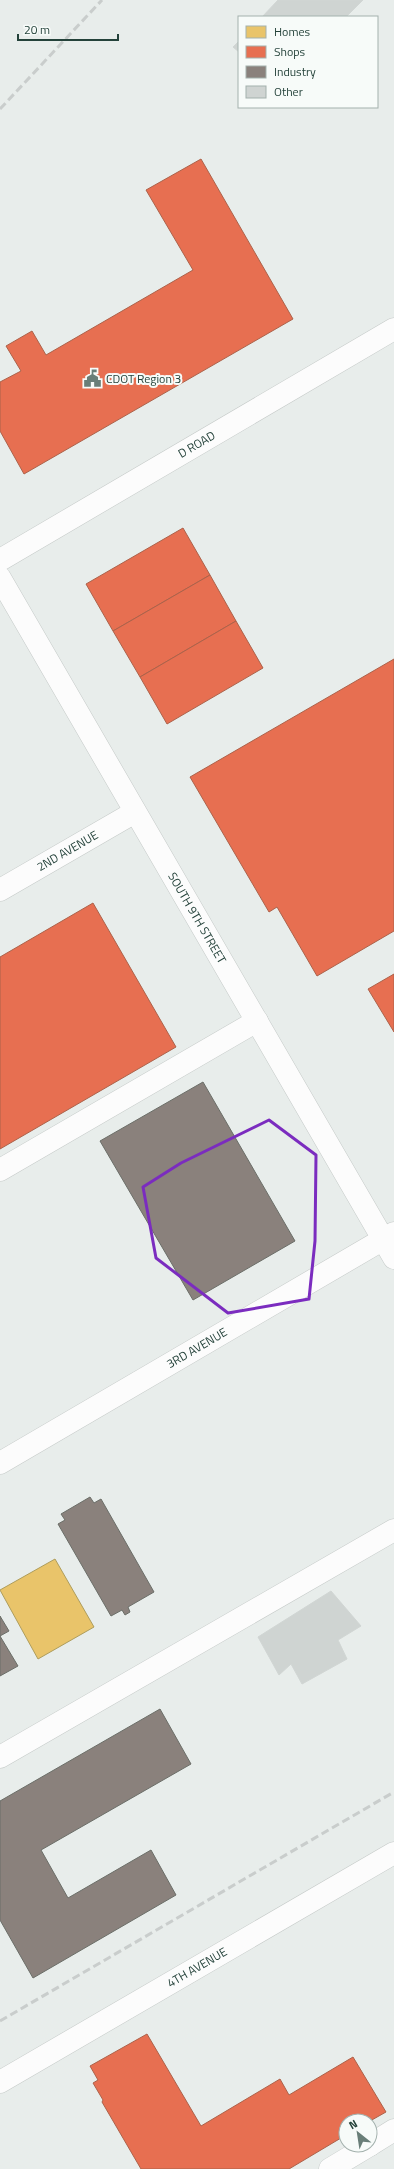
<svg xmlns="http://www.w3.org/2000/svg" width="394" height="2169" viewBox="0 0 394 2169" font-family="'Titillium Web',sans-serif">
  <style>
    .homes { fill: #e9c46a; stroke: #ae9d5c }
    .shops { fill: #e76f51; stroke: #ac624a }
    .industry { fill: #8a817c; stroke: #6b6e68 }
    .building { fill: #cfd4d2; stroke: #d1d6d4 }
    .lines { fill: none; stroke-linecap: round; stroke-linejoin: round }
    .minor-casing { stroke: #c5cac8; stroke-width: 23 }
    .minor { stroke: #fcfcfc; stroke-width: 22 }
    .rail { stroke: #c9cdcc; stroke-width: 3; stroke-dasharray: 8 4; stroke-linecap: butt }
    .marked { fill: none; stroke: #7b2cbf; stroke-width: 3; stroke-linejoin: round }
    .labels { text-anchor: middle; stroke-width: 4; stroke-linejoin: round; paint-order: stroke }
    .poi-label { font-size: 12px; fill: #24423a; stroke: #f7fbf9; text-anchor: start }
    .street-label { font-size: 12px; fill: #24423a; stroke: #f7fbf9 }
  </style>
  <rect width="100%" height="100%" fill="#e8edeb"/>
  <polygon class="homes" points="55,1559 94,1627 38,1659 0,1590"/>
  <g class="shops">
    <polygon points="201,159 293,319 24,474 0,431 0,382 21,371 6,346 32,331 46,355 193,270 146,190"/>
    <polygon points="183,528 210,575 113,631 86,584"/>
    <polygon points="210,575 236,621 140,677 113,631"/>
    <polygon points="236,621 263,668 167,724 140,677"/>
    <polygon points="394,659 394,931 317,976 277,907 269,912 190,777"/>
    <polygon points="93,903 176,1047 0,1149 0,957"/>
    <polygon points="394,974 394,1032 368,989"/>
    <polygon points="147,2034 201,2126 280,2079 289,2095 353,2057 386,2112 370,2121 346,2121 346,2135 289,2169 141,2169 102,2102 103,2100 93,2083 98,2080 90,2066"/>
  </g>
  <g class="industry">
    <polygon points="203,1082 295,1241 193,1300 100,1141"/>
    <polygon points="90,1497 94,1503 101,1499 154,1592 128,1607 130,1612 125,1615 122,1610 111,1616 58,1524 65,1520 61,1514"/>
    <polygon points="0,1616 9,1631 0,1636"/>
    <polygon points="0,1636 18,1666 0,1676"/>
    <polygon points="160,1709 191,1764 41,1850 68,1898 151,1850 176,1895 33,1978 0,1920 0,1801"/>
  </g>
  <g class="building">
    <polygon points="278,0 363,0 346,17 262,17"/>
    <polygon points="239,41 239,52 233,47"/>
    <polygon points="331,1591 361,1626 338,1640 347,1659 302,1684 291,1664 279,1675 258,1637"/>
  </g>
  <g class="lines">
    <defs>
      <g id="minor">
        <path id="s1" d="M0,560L394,329"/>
        <path id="s2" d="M0,578L394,1258"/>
        <path id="s3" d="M0,890L135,812"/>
        <polyline points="0,1170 257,1021"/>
        <path id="s4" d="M0,1463L394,1233"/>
        <polyline points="0,1757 394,1530"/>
        <path id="s5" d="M0,2082L394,1853"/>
        <polyline points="370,2145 394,2130"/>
        <polyline points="330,2169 370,2145"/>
      </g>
    </defs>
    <use href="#minor" class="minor-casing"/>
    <use href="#minor" class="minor"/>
    <g class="rail">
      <polyline points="0,109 102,0"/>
      <polyline points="0,2021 394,1792"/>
    </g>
  </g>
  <path class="marked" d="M269,1120L316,1155L315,1241L309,1299L228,1313L156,1258L143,1187L181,1163Z"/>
  <defs>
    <symbol id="civic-bare" viewBox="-9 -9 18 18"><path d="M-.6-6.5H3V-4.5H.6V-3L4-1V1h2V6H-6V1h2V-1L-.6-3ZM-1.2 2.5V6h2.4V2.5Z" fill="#697e78" stroke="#f7fbf9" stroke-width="2.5" paint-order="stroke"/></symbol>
  </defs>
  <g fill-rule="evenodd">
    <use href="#civic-bare" x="80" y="366" width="25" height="25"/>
  </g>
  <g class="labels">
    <g class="poi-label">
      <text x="106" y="383">CDOT Region 3</text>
    </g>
    <g class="street-label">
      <text dy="4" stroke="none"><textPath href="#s1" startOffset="228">D ROAD</textPath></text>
      <text dy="4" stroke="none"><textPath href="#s3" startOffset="78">2ND AVENUE</textPath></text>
      <text dy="4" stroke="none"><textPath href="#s2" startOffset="393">SOUTH 9TH STREET</textPath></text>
      <text dy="4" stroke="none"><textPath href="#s4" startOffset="228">3RD AVENUE</textPath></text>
      <text dy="4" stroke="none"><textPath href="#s5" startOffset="228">4TH AVENUE</textPath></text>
    </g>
  </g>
  <rect x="238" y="16" width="140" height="92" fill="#f7fbf9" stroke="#a3b1ad"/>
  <rect x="246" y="26" width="20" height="12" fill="#e9c46a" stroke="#a3b1ad"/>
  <text x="274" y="36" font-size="12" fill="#24423a">Homes</text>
  <rect x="246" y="46" width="20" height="12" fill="#e76f51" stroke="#a3b1ad"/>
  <text x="274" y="56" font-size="12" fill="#24423a">Shops</text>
  <rect x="246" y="66" width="20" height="12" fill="#8a817c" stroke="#a3b1ad"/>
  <text x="274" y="76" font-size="12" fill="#24423a">Industry</text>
  <rect x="246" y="86" width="20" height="12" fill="#cfd4d2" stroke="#a3b1ad"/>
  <text x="274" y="96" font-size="12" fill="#24423a">Other</text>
  <g transform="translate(358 2133) rotate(330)"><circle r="19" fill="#f7fbf9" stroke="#a3b1ad"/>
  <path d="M0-3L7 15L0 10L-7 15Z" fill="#697e78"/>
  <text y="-6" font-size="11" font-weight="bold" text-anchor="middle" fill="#24423a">N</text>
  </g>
  <path d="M18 34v6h100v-6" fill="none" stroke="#24423a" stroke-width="2"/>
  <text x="24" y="34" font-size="12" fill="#24423a" stroke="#f7fbf9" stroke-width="3" paint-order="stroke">20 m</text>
</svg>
